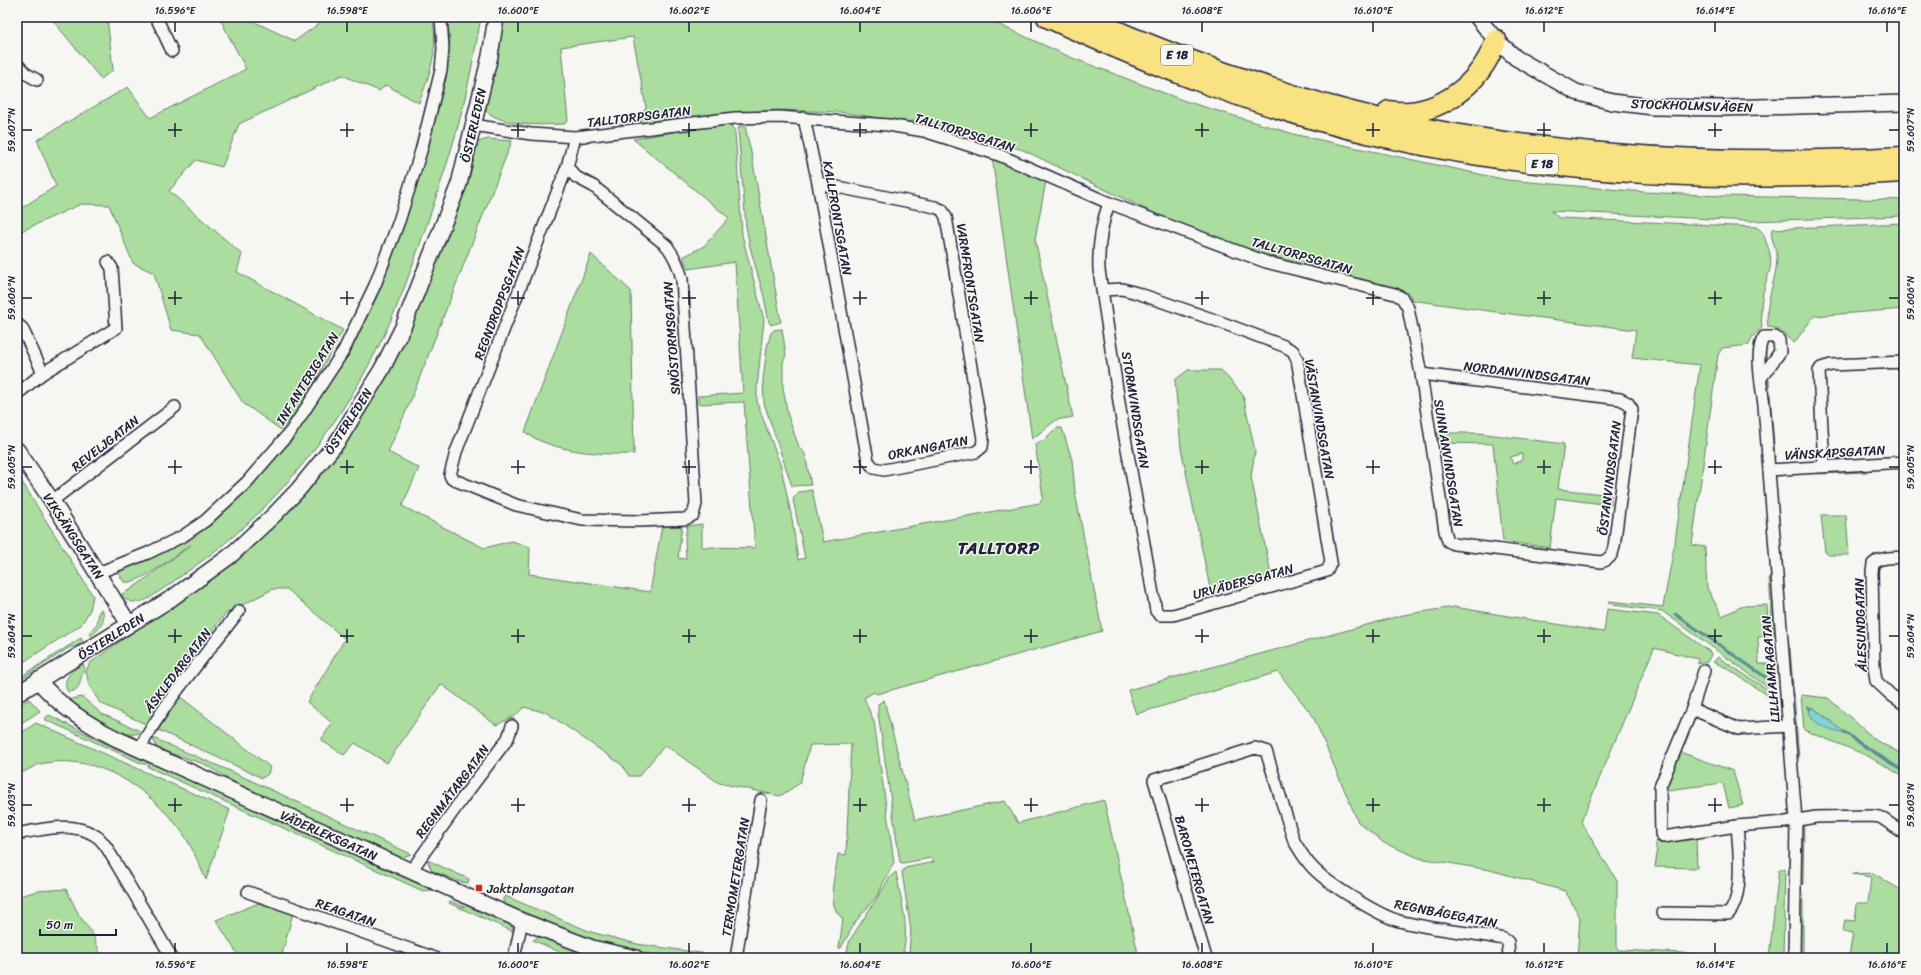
<svg xmlns="http://www.w3.org/2000/svg" width="1921" height="975" viewBox="0 0 1921 975" font-family="Sriracha,sans-serif">
  <style>
    .green { fill: #abdd9e; stroke: #66806c; fill-rule: evenodd }
    .water { fill: #81d2da; stroke: #5b8c9a }
    .lines { fill: none; stroke-linecap: round; stroke-linejoin: round }
    .stream { stroke: #5b8c9a; stroke-width: 3 }
    .street-casing { stroke: #22223b; stroke-width: 14 }
    .secondary-casing { stroke: #22223b; stroke-width: 18 }
    .highway-casing { stroke: #22223b; stroke-width: 23 }
    .street { stroke: #f6f6f2; stroke-width: 11 }
    .secondary { stroke: #f6f6f2; stroke-width: 15 }
    .highway { stroke: #f8e281; stroke-width: 20 }
    .ticks { fill: none; stroke: #22223b; stroke-width: 1.5 }
    .poi-dot { fill: #c8321e; stroke: #f6f6f2; stroke-width: 1.5 }
    .labels { text-anchor: middle; stroke-width: 3; stroke-linejoin: round; paint-order: stroke }
    .shield { fill: #f6f6f2; stroke: #626272; stroke-width: 1 }
    .shield-label { font-size: 12px; font-weight: bold; fill: #22223b }
    .street-label { font-size: 13px; fill: #22223b; stroke: #f6f6f2 }
    .poi-label { font-size: 13px; fill: #22223b; stroke: #f6f6f2; text-anchor: start }
    .district-label { font-size: 17px; font-weight: bold; letter-spacing: 1px; fill: #22223b; stroke: #f6f6f2 }
    .neatline { fill: none; stroke: #22223b; stroke-width: 1.5 }
    .ticks-label { font-size: 10px; text-anchor: middle; fill: #22223b }
  </style>
  <rect width="100%" height="100%" fill="#f6f6f2"/>
  <filter id="ink" filterUnits="userSpaceOnUse"><feTurbulence type="fractalNoise" baseFrequency=".025" numOctaves="2"/><feDisplacementMap in="SourceGraphic" scale="8" xChannelSelector="R" yChannelSelector="G"/><feConvolveMatrix kernelMatrix="1 2 1 2 8 2 1 2 1" color-interpolation-filters="sRGB"/></filter>
  <g filter="url(#ink)">
    <g class="green">
      <polygon points="50,17 107,17 113,70 101,79"/>
      <path d="M219,17H244L295,41L328,17H432C439,49 430,74 419,103L386,85L379,91L342,75L239,124L222,167L196,160L169,191L242,254L237,272L343,330L301,407L281,430L243,403L200,334L171,330L154,273L133,263L109,205L81,204L17,233V211L56,186L37,140L128,87L150,118L246,69Z"/>
      <path d="M447,17H481C476,45 471,74 464,102C455,142 441,182 428,221C416,255 405,289 390,322C357,396 307,468 247,524C218,551 184,574 151,597C141,603 130,605 122,596V594L133,588L191,545C175,554 141,585 124,582L119,574L125,565L201,529L333,374L420,172L446,78L450,41Z"/>
      <path d="M502,17H982L1070,57L1185,101L1297,135L1507,180L1644,192L1722,196L1904,200V216L1750,221L1551,211L1559,218L1756,227C1763,231 1764,235 1766,242C1776,266 1768,271 1763,293C1760,305 1761,316 1762,328L1752,337L1749,345L1722,348L1718,355L1692,545L1705,547L1707,588L1722,616L1743,606L1767,605L1769,636L1758,637L1759,664H1770L1773,687L1766,686L1662,611L1613,605L1609,603V601L1663,607L1675,542L1700,365L1632,358L1636,330L1496,312L1411,300L1410,295L1405,291L1348,278L1263,254L1168,220L1023,150L919,120L907,122L839,112L778,110L709,115L639,124L646,107L633,37L561,47L568,121L564,124C540,125 505,127 486,111V102Z"/>
      <path d="M719,124L731,125L735,132L742,235L764,320L757,387V402L781,467L792,519L798,560L805,558L793,499L799,492L812,490L823,542L1040,503L1043,497L1035,444L1044,440L1056,428H1062L1072,460L1075,492L1102,631L877,694L874,692L864,698L874,722L894,862L877,896L856,921L841,948H839L843,919C824,903 836,875 838,854L846,855L851,744L810,745L800,783L780,796L719,783L665,745L639,776H629L622,765L547,713L524,707L515,716L496,725L441,684L387,763L355,743L344,755L321,740L332,723L307,702L345,639L287,589H273L225,614L169,688L270,767L268,774L262,778L100,703L89,685L86,671L90,663L158,614L291,507L327,466L359,420L478,142L488,139L512,141L410,402L388,452L419,468L402,506L484,548L512,541L530,547L529,574L650,592L662,526H682L678,558L686,559L685,539L687,526L702,524V547L755,548L744,402L698,404V396L743,393L735,262L688,269L683,257L704,246L729,218L633,139Z"/>
      <polygon points="740,126 745,126 752,157 781,322 771,325 769,322 764,297 750,247 746,226 738,129"/>
      <polygon points="992,157 1046,181 1035,239 1073,417 1056,420 1032,439"/>
      <path d="M1904,223V309L1814,316L1794,343C1784,336 1782,328 1768,327C1764,301 1776,283 1777,259C1778,248 1769,239 1772,229Z"/>
      <path d="M591,254L631,291L634,454C602,455 551,452 525,432Z"/>
      <polygon points="782,329 786,355 783,362 783,388 788,416 799,447 805,454 811,485 792,486 764,403 763,380 767,347 771,333 774,330"/>
      <polygon points="1188,370 1221,370 1243,395 1255,451 1251,477 1272,579 1211,593 1181,448 1175,380"/>
      <polygon points="1769,380 1775,458 1773,458 1767,387"/>
      <path d="M1437,433H1478L1564,444L1558,489L1611,495V505L1556,498L1550,548L1503,541L1493,444L1440,443ZM1522,454V460L1513,464L1510,457Z"/>
      <polygon points="1864,470 1867,472 1818,474 1818,472"/>
      <polygon points="17,474 93,596 90,610 81,625 17,666"/>
      <polygon points="1821,515 1846,515 1849,555 1829,555 1825,552"/>
      <polygon points="1769,577 1772,577 1775,631 1773,635"/>
      <polygon points="1454,607 1604,632 1607,609 1658,615 1710,652 1711,655 1707,662 1698,664 1698,659 1654,648 1581,822 1617,881 1617,949 1619,950 1769,957 1779,869 1785,869 1783,958 1577,958 1580,917 1565,891 1490,870 1419,858 1384,843 1358,822 1313,716 1278,672 1136,714 1128,690 1403,615"/>
      <path d="M102,609C107,620 100,630 90,636L89,632L97,624L99,611Z"/>
      <polygon points="81,638 83,642 75,647 70,647 17,682 17,679"/>
      <polygon points="1788,648 1790,648 1793,686 1791,686"/>
      <polygon points="1718,657 1774,694 1775,701 1727,668 1713,662"/>
      <path d="M83,664L85,669C78,679 83,691 68,692C60,680 73,669 83,664Z"/>
      <polygon points="1794,694 1799,758 1797,759 1792,695"/>
      <path d="M1801,695L1828,698L1877,741L1904,755V777L1866,755L1804,730ZM1812,707L1833,722V729L1814,720L1809,711Z"/>
      <path d="M82,697L102,714L136,729L141,732L140,733C118,740 90,714 72,702L71,699Z"/>
      <polygon points="29,699 40,711 17,726 17,706"/>
      <path d="M884,700L915,820L1005,801L1018,823L1104,800L1139,958H845L850,940L891,876L896,872C900,897 910,927 903,952H909L911,931L902,872L905,868L934,862L931,858L903,863L900,862L878,713V704Z"/>
      <polygon points="49,715 104,743 149,760 147,764 143,764 44,719"/>
      <path d="M36,723L230,810L206,880C198,862 191,843 179,828C147,788 99,754 45,763C35,764 27,772 17,774V736Z"/>
      <polygon points="153,738 228,770 411,854 401,858 245,789 204,764 157,749"/>
      <polygon points="1680,752 1733,771 1743,805 1729,808 1723,783 1667,790 1666,785"/>
      <polygon points="150,760 393,870 428,887 431,890 423,891 148,767"/>
      <polygon points="1804,824 1803,885 1800,881 1801,828"/>
      <polygon points="1686,838 1696,838 1697,868 1655,867 1657,854 1655,841 1666,843"/>
      <polygon points="427,860 469,879 468,883 461,882 432,871"/>
      <polygon points="1873,873 1904,892 1904,958 1842,958 1841,955 1849,956 1853,933 1843,931 1845,920 1855,921 1857,903 1868,903 1871,877 1852,874"/>
      <polygon points="66,889 79,915 92,933 102,958 17,958 17,897 37,891"/>
      <polygon points="1803,895 1803,958 1800,958 1800,898"/>
      <path d="M505,896L591,932L637,944L729,957C720,959 710,958 702,958C633,958 566,935 506,905L503,901V898Z"/>
      <polygon points="450,901 464,907 466,905 510,923 514,932 449,903"/>
      <polygon points="259,903 293,913 281,958 240,958 216,920"/>
      <polygon points="542,936 569,948 602,958 573,958 533,940"/>
    </g>
    <path class="water" d="M1812,707L1844,732C1836,732 1819,726 1814,720C1812,718 1810,713 1809,711Z"/>
    <g class="lines">
      <g class="stream">
        <polyline points="1675,614 1771,681"/>
        <polyline points="1808,707 1810,709"/>
        <polyline points="1844,732 1853,738"/>
        <polyline points="1855,740 1900,769"/>
      </g>
      <defs>
        <g id="street">
          <polyline points="156,17 172,51"/>
          <polyline points="17,64 25,73 37,80"/>
          <polyline points="804,118 818,183 868,461 874,468 884,470 976,452 982,447 983,439 946,217 942,210 935,207 818,183"/>
          <path d="M473,125L531,134L575,137L735,118L779,117L888,125L924,131L999,155L1109,203L1266,262L1395,294L1402,298L1408,308L1421,374L1445,531L1448,541L1454,544L1601,562C1613,559 1614,549 1615,539L1632,409L1628,403L1620,399L1421,374"/>
          <path d="M567,167L576,177L593,186L667,246C675,257 679,266 682,279L696,504L693,515L685,519L640,521L582,520L516,505L457,481L452,479L450,475L456,452L567,167L575,137"/>
          <path d="M1103,290L1122,289L1137,293L1212,319L1284,346L1293,351L1297,359L1331,562L1327,571L1173,615H1160L1156,611L1121,415L1099,270C1098,247 1101,225 1109,203"/>
          <polyline points="17,324 22,328 43,373"/>
          <path d="M1761,378L1780,352L1779,340L1775,337H1764C1754,350 1762,389 1764,405C1771,501 1778,597 1786,693L1796,820L1794,958"/>
          <polyline points="17,394 43,373 116,328 112,268 108,262"/>
          <polyline points="1824,466 1819,371 1821,368 1831,365 1904,362"/>
          <polyline points="1769,470 1904,462"/>
          <polyline points="52,501 175,407"/>
          <polyline points="1904,557 1887,558 1878,560 1873,564 1872,572 1874,666 1876,681 1891,695 1904,704"/>
          <polyline points="98,573 148,553 183,536 205,521 247,482 291,431 344,350 375,285 399,221 421,151 441,70 443,49 441,17"/>
          <polyline points="1704,671 1692,709 1660,787 1661,834 1663,837 1737,826"/>
          <polyline points="1692,709 1739,729 1789,726"/>
          <path d="M140,748C167,698 205,656 239,611"/>
          <path d="M17,834C41,829 74,821 96,836C101,839 104,844 107,848L172,958"/>
          <polyline points="411,871 462,799 503,745 508,738 512,726"/>
          <polyline points="248,892 435,958"/>
          <path d="M1663,913L1728,914C1744,898 1739,848 1737,826L1786,822L1816,817L1872,816L1880,817L1904,833"/>
          <polyline points="514,958 522,921"/>
          <polyline points="736,958 761,800"/>
          <path d="M1206,958L1154,780L1255,748L1266,751L1294,841C1300,851 1305,860 1313,868C1328,884 1378,915 1399,921C1433,930 1469,932 1504,939L1508,942L1509,958"/>
        </g>
        <g id="secondary">
          <polyline points="1477,17 1496,40 1516,58 1576,92 1612,102 1653,107 1724,108 1904,103"/>
          <polyline points="17,450 52,501 129,624"/>
          <path d="M38,680C60,707 87,724 117,739L522,921L592,948L636,958"/>
          <polyline points="17,694 172,598 230,556 274,515 298,490 338,441 382,369 403,327 459,184 490,56 496,17"/>
        </g>
        <g id="highway">
          <path d="M1047,17C1152,65 1262,109 1376,135C1548,175 1728,183 1904,172"/>
          <path d="M1084,17C1162,52 1243,81 1326,105C1508,156 1715,167 1904,157"/>
          <path d="M1389,111C1437,119 1481,84 1496,40"/>
        </g>
      </defs>
      <use href="#street" class="street-casing"/>
      <use href="#secondary" class="secondary-casing"/>
      <use href="#highway" class="highway-casing"/>
      <use href="#street" class="street"/>
      <use href="#secondary" class="secondary"/>
      <use href="#highway" class="highway"/>
    </g>
  </g>
  <path class="ticks" d="M175,22V32M347,22V32M518,22V32M689,22V32M860,22V32M1031,22V32M1202,22V32M1373,22V32M1544,22V32M1715,22V32M1887,22V32M175,123V137M347,123V137M518,123V137M689,123V137M860,123V137M1031,123V137M1202,123V137M1373,123V137M1544,123V137M1715,123V137M22,130H32M168,130H182M340,130H354M511,130H525M682,130H696M853,130H867M1024,130H1038M1195,130H1209M1366,130H1380M1537,130H1551M1708,130H1722M1889,130H1899M175,291V305M347,291V305M518,291V305M689,291V305M860,291V305M1031,291V305M1202,291V305M1373,291V305M1544,291V305M1715,291V305M22,298H32M168,298H182M340,298H354M511,298H525M682,298H696M853,298H867M1024,298H1038M1195,298H1209M1366,298H1380M1537,298H1551M1708,298H1722M1889,298H1899M175,460V474M347,460V474M518,460V474M689,460V474M860,460V474M1031,460V474M1202,460V474M1373,460V474M1544,460V474M1715,460V474M22,467H32M168,467H182M340,467H354M511,467H525M682,467H696M853,467H867M1024,467H1038M1195,467H1209M1366,467H1380M1537,467H1551M1708,467H1722M1889,467H1899M175,629V643M347,629V643M518,629V643M689,629V643M860,629V643M1031,629V643M1202,629V643M1373,629V643M1544,629V643M1715,629V643M22,636H32M168,636H182M340,636H354M511,636H525M682,636H696M853,636H867M1024,636H1038M1195,636H1209M1366,636H1380M1537,636H1551M1708,636H1722M1889,636H1899M175,798V812M347,798V812M518,798V812M689,798V812M860,798V812M1031,798V812M1202,798V812M1373,798V812M1544,798V812M1715,798V812M22,805H32M168,805H182M340,805H354M511,805H525M682,805H696M853,805H867M1024,805H1038M1195,805H1209M1366,805H1380M1537,805H1551M1708,805H1722M1889,805H1899M175,943V953M347,943V953M518,943V953M689,943V953M860,943V953M1031,943V953M1202,943V953M1373,943V953M1544,943V953M1715,943V953M1887,943V953"/>
  <rect class="poi-dot" x="475" y="884" width="8" height="8" rx="2"/>
  <g class="labels">
    <g class="shield">
      <rect x="1161" y="45" width="32" height="20" rx="3"/>
      <rect x="1526" y="154" width="32" height="20" rx="3"/>
    </g>
    <g class="shield-label">
      <text x="1177" y="59">E 18</text>
      <text x="1542" y="168">E 18</text>
    </g>
    <g class="street-label">
      <text transform="translate(1692 105) rotate(2)" y="5">STOCKHOLMSVÄGEN</text>
      <text transform="translate(639 116) rotate(-7)" y="5">TALLTORPSGATAN</text>
      <text transform="translate(473 125) rotate(-77)" y="5">ÖSTERLEDEN</text>
      <text transform="translate(965 132) rotate(17)" y="5">TALLTORPSGATAN</text>
      <text transform="translate(838 218) rotate(80)" y="5">KALLFRONTSGATAN</text>
      <text transform="translate(1302 255) rotate(16)" y="5">TALLTORPSGATAN</text>
      <text transform="translate(971 283) rotate(81)" y="5">VARMFRONTSGATAN</text>
      <text transform="translate(499 303) rotate(-69)" y="5">REGNDROPPSGATAN</text>
      <text transform="translate(671 338) rotate(-94)" y="5">SNÖSTORMSGATAN</text>
      <text transform="translate(1527 373) rotate(7)" y="5">NORDANVINDSGATAN</text>
      <text transform="translate(307 378) rotate(-58)" y="5">INFANTERIGATAN</text>
      <text transform="translate(1136 410) rotate(81)" y="5">STORMVINDSGATAN</text>
      <text transform="translate(1320 419) rotate(80)" y="5">VÄSTANVINDSGATAN</text>
      <text transform="translate(348 421) rotate(-57)" y="5">ÖSTERLEDEN</text>
      <text transform="translate(105 443) rotate(-38)" y="5">REVELJGATAN</text>
      <text transform="translate(928 447) rotate(-11)" y="5">ORKANGATAN</text>
      <text transform="translate(1835 452) rotate(-3)" y="5">VÄNSKAPSGATAN</text>
      <text transform="translate(1449 463) rotate(81)" y="5">SUNNANVINDSGATAN</text>
      <text transform="translate(1609 478) rotate(-83)" y="5">ÖSTANVINDSGATAN</text>
      <text transform="translate(74 536) rotate(57)" y="5">VIKSÄNGSGATAN</text>
      <text transform="translate(1243 581) rotate(-15)" y="5">URVÄDERSGATAN</text>
      <text transform="translate(1860 625) rotate(-92)" y="5">ÅLESUNDGATAN</text>
      <text transform="translate(111 636) rotate(-32)" y="5">ÖSTERLEDEN</text>
      <text transform="translate(1770 669) rotate(-95)" y="5">LILLHAMRAGATAN</text>
      <text transform="translate(177 670) rotate(-53)" y="5">ÅSKLEDARGATAN</text>
      <text transform="translate(452 791) rotate(-53)" y="5">REGNMÄTARGATAN</text>
      <text transform="translate(329 835) rotate(24)" y="5">VÄDERLEKSGATAN</text>
      <text transform="translate(1195 870) rotate(74)" y="5">BAROMETERGATAN</text>
      <text transform="translate(735 877) rotate(-81)" y="5">TERMOMETERGATAN</text>
      <text transform="translate(346 912) rotate(19)" y="5">REAGATAN</text>
      <text transform="translate(1446 913) rotate(11)" y="5">REGNBÅGEGATAN</text>
    </g>
    <g class="poi-label">
      <text x="487" y="893">Jaktplansgatan</text>
    </g>
    <g class="district-label">
      <text x="999" y="554">TALLTORP</text>
    </g>
  </g>
  <rect width="1921" height="975" fill="none" stroke="#f6f6f2" stroke-width="44"/>
  <path d="M40 929v6h76v-6" fill="none" stroke="#22223b" stroke-width="2"/>
  <text x="46" y="929" font-size="12" fill="#22223b" stroke="#f6f6f2" stroke-width="3" paint-order="stroke">50 m</text>
  <rect x="22" y="22" width="1877" height="931" class="neatline"/>
  <g class="ticks-label">
    <text x="175" y="14">16.596°E</text>
    <text x="347" y="14">16.598°E</text>
    <text x="518" y="14">16.600°E</text>
    <text x="689" y="14">16.602°E</text>
    <text x="860" y="14">16.604°E</text>
    <text x="1031" y="14">16.606°E</text>
    <text x="1202" y="14">16.608°E</text>
    <text x="1373" y="14">16.610°E</text>
    <text x="1544" y="14">16.612°E</text>
    <text x="1715" y="14">16.614°E</text>
    <text x="1887" y="14">16.616°E</text>
    <text transform="translate(11 130) rotate(-90)" y="4">59.607°N</text>
    <text transform="translate(1910 130) rotate(-90)" y="4">59.607°N</text>
    <text transform="translate(11 298) rotate(-90)" y="4">59.606°N</text>
    <text transform="translate(1910 298) rotate(-90)" y="4">59.606°N</text>
    <text transform="translate(11 467) rotate(-90)" y="4">59.605°N</text>
    <text transform="translate(1910 467) rotate(-90)" y="4">59.605°N</text>
    <text transform="translate(11 636) rotate(-90)" y="4">59.604°N</text>
    <text transform="translate(1910 636) rotate(-90)" y="4">59.604°N</text>
    <text transform="translate(11 805) rotate(-90)" y="4">59.603°N</text>
    <text transform="translate(1910 805) rotate(-90)" y="4">59.603°N</text>
    <text x="175" y="968">16.596°E</text>
    <text x="347" y="968">16.598°E</text>
    <text x="518" y="968">16.600°E</text>
    <text x="689" y="968">16.602°E</text>
    <text x="860" y="968">16.604°E</text>
    <text x="1031" y="968">16.606°E</text>
    <text x="1202" y="968">16.608°E</text>
    <text x="1373" y="968">16.610°E</text>
    <text x="1544" y="968">16.612°E</text>
    <text x="1715" y="968">16.614°E</text>
    <text x="1887" y="968">16.616°E</text>
  </g>
</svg>
